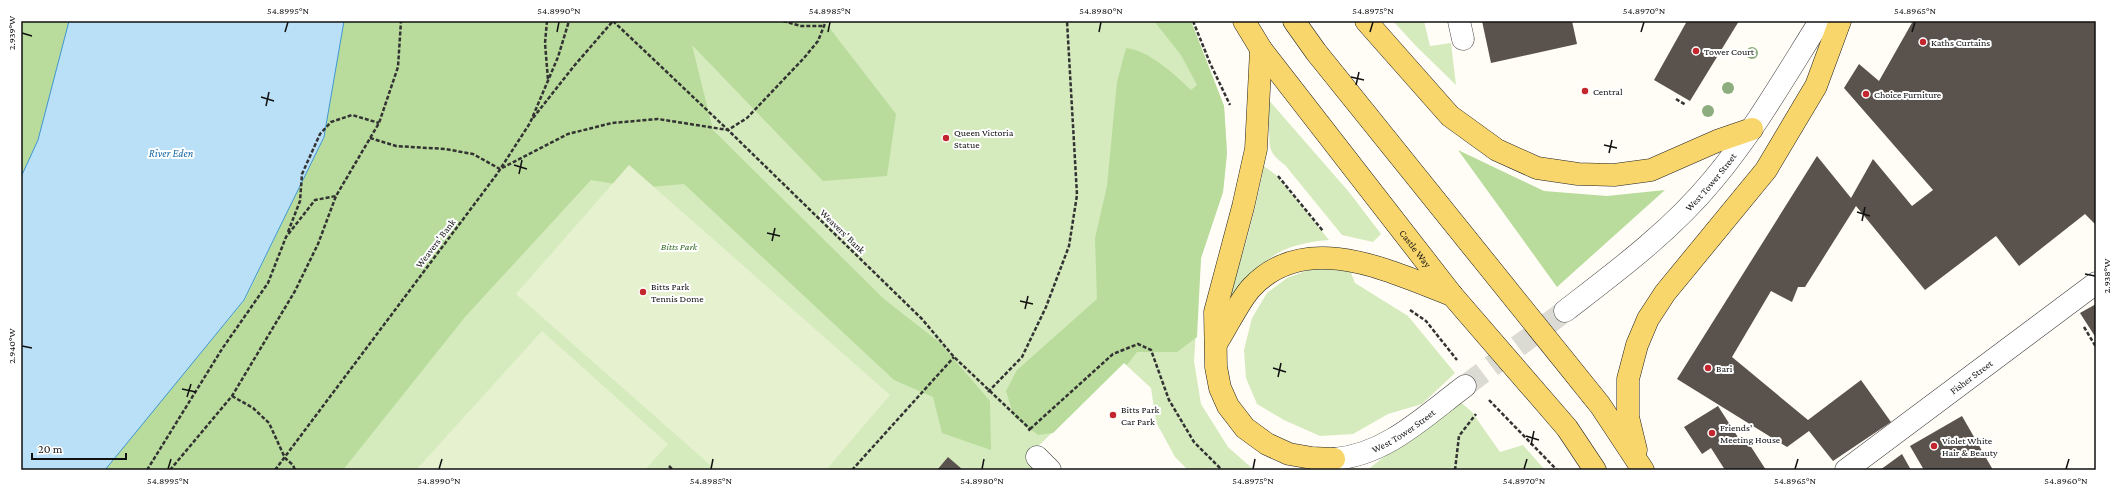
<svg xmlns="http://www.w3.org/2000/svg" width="2117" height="491" viewBox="0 0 2117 491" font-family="'Crimson Pro',serif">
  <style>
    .green { fill: #d5ebbd }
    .forest { fill: #b9dc9c }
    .pitch { fill: #e6f2cf }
    .water { fill: #b9e0f7; stroke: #3f96cf }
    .building { fill: #5a524d }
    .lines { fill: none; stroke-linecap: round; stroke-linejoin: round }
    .minor-tunnel { stroke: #dbdad3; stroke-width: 22; stroke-dasharray: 22 11; stroke-linecap: butt }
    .minor-casing { stroke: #444; stroke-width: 23 }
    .major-casing { stroke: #222; stroke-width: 23 }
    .path { stroke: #333; stroke-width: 2.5; stroke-dasharray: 4 2; stroke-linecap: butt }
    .minor { stroke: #fff; stroke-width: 22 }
    .major { stroke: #f9d66b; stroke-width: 22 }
    .tree { fill: #8dad7f }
    .ticks { fill: none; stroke: #111; stroke-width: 1.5 }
    .poi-dot { fill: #c4262e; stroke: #fff; stroke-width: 1.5 }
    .labels { text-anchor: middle; stroke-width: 4; stroke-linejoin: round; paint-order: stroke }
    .poi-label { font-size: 10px; fill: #111; stroke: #fff; text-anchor: start }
    .street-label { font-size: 10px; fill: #111; stroke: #fff }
    .park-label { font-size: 10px; font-style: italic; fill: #2f6b1f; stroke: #fff }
    .water-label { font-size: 11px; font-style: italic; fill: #1768a6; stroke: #fff }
    .neatline { fill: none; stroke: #111; stroke-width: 1.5 }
    .ticks-label { font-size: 10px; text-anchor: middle; fill: #111 }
  </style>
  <rect width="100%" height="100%" fill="#fffdf5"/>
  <g class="green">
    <polygon points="344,21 1191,21 1224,106 1227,153 1223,192 1201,258 1194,361 1201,404 1228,447 1254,470 1188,470 1175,457 1156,422 1151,388 1124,363 1026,458 1036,470 103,470 324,137"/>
    <polygon points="1393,21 1424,21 1430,46 1451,43 1456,85 1416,46"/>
    <path d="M1259,89L1349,192L1381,234L1373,242L1342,235L1285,165C1263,149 1272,143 1268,120C1267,110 1262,99 1259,89Z"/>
    <path d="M1264,166L1276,175L1329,240C1277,244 1256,262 1231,307L1226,302C1243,258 1255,213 1264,166Z"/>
    <polygon points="1322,265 1349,268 1355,283 1408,316 1455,373 1422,404 1388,414 1353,434 1320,436 1284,420 1257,404 1246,378 1244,350 1252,318 1267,293 1287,278"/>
    <polygon points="1458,400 1472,412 1500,452 1523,445 1545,470 1367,470"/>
  </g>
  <g class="forest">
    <polygon points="21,21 82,21 21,208"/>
    <polygon points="344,21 817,21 828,26 896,114 887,176 823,181 692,45 713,130 884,299 939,342 990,401 991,450 942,433 933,397 894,380 684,184 639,188 591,180 465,317 343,470 103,470 245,300 324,137"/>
    <path d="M1154,21H1191L1224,106L1227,153L1223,192L1201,258L1197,337L1177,352H1137L1127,365L1124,363L1053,433L1038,435L1014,417L1006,391L1017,370L1097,299L1095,238L1107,186L1117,82L1126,48C1150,51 1174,74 1191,90L1197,85L1181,55Z"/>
    <polygon points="1458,150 1544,191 1607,196 1665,190 1557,287"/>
  </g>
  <g class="pitch">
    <polygon points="629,165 890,395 826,470 716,470 516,294"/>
    <polygon points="542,331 668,444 645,470 416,470"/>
  </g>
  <polygon class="water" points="69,21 344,21 324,137 244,300 105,470 21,470 21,177 38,140"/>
  <g class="building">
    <polygon points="1482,21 1572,21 1577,44 1491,63"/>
    <polygon points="1687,21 1739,21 1690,101 1654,80"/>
    <polygon points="1913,21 2096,21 2096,225 2085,214 2019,266 1996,236 1925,290 1856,206 1805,287 1798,287 1792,302 1771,291 1732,357 1808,420 1861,380 1891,422 1833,461 1809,431 1787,447 1677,379 1817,156 1851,198 1873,159 1912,206 1933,190 1844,88 1859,64 1879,81"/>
    <polygon points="2096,304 2096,338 2080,313"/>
    <polygon points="1718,406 1741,442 1746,439 1766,470 1725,470 1711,448 1702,454 1684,427"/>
    <polygon points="1962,416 1993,470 1924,470 1910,446"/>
    <polygon points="1902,454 1911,470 1880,470"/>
    <polygon points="948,457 963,470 937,470"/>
  </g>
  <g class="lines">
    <polyline class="minor-tunnel" points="1465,386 1565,311"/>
    <defs>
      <g id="minor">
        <polyline points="1459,21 1463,39"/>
        <path id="s1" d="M1565,311C1617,271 1671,231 1713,180C1754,131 1786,75 1820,21"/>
        <polyline points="1037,457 1050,470"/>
        <path id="s2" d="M1332,470L1334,459C1386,455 1425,416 1465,386"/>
        <path id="s3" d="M1846,470L2096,283"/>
      </g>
      <g id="major">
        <path id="s4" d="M1244,21L1261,49L1452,295L1567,428L1595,470"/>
        <polyline points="1294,21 1316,52 1600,405 1643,470"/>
        <polyline points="1366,21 1450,116 1497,150 1537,168 1578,174 1614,175 1651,170 1717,141 1752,129"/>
        <polyline points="1261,49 1256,149 1243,207 1215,312 1216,367 1220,388 1228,406 1245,428 1267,444 1289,454 1312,458 1334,459"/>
        <path d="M1216,344C1226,329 1240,299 1252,287C1307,229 1391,272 1452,295"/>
        <polyline points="1636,450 1628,417 1628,379 1637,345 1648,319 1665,293 1766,170 1816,86 1840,21"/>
      </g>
    </defs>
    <use href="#minor" class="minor-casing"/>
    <use href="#major" class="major-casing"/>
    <g class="path">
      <polyline points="547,21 545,43 548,80"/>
      <polyline points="613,21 728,130 922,319 954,357 1030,429 1028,431"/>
      <polyline points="783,21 801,26 824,26"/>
      <polyline points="1193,21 1210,63 1230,105"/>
      <polyline points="1676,99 1686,105"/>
      <polyline points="533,118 574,66 613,21"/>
      <polyline points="370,138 396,146 445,149 473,154 500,169 568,134 612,123 658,119 728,130 747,118 804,58 818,41 826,21"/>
      <polyline points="1278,176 1323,231"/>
      <polyline points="288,232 300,201 302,174 320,134 331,122 352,115 379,123"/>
      <polyline points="1410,310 1426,321 1457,360"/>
      <polyline points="2084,327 2096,347"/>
      <polyline points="988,392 1022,357 1046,307 1069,246 1077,195 1067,21"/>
      <polyline points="232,396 253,408 269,423 285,458 293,465 295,470"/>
      <polyline points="1489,400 1557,470"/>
      <polyline points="1030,429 1113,354 1138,344 1151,350 1169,400 1194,442 1222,470"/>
      <polyline points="669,466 673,470"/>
      <polyline points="147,470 222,349 268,283 286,237 315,200 336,196"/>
      <polyline points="170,470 232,396 295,291 318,244 336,196 379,123 398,67 401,21"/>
      <polyline points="275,470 497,174 530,123 558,57 569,21"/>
      <polyline points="852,470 954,357"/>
      <polyline points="1455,470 1459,436 1476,414"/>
    </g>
    <use href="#minor" class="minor"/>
    <use href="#major" class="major"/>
  </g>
  <g class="tree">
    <circle cx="1752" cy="53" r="6"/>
    <circle cx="1728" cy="88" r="6"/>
    <circle cx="1708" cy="111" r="6"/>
  </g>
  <path class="ticks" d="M285,32L288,22M557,32L559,22M828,32L830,22M1099,32L1101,22M1370,32L1373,22M1641,32L1644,22M1912,32L1915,22M22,33L32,36M1351,77L1364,80M1356,85L1359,72M261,97L274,101M266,106L269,92M1604,145L1617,148M1609,153L1612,140M514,165L527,169M519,174L522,160M1857,212L1870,216M1862,221L1865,207M767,233L780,236M772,241L775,228M2085,274L2095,276M1020,301L1033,304M1025,309L1028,296M22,346L32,348M1273,368L1286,372M1278,377L1281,363M182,389L196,392M187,397L191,384M1526,436L1539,440M1531,445L1534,431M168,469L171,459M439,469L442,459M711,469L713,459M982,469L984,459M1253,469L1255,459M1524,469L1527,459M1795,469L1798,459M2066,469L2069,459"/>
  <g class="poi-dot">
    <circle cx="1923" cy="42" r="4"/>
    <circle cx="1696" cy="51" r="4"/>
    <circle cx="1585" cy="91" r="4"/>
    <circle cx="1866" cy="94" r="4"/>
    <circle cx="946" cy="138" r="4"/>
    <circle cx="643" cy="292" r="4"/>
    <circle cx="1708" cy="368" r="4"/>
    <circle cx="1113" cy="415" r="4"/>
    <circle cx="1712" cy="433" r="4"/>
    <circle cx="1934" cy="446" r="4"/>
  </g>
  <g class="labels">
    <g class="poi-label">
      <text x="1931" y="46">Kaths Curtains</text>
      <text x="1704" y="55">Tower Court</text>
      <text x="1593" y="95">Central</text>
      <text x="1874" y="98">Choice Furniture</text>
      <text x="954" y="136">Queen Victoria<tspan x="954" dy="12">Statue</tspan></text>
      <text x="651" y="290">Bitts Park<tspan x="651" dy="12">Tennis Dome</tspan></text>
      <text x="1716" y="372">Bari</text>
      <text x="1121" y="413">Bitts Park<tspan x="1121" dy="12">Car Park</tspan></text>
      <text x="1720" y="431">Friends'<tspan x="1720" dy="12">Meeting House</tspan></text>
      <text x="1942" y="444">Violet White<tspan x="1942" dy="12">Hair &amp; Beauty</tspan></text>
    </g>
    <g class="street-label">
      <text dy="4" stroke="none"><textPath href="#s1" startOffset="195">West Tower Street</textPath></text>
      <text transform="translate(843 231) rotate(44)" y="4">Weavers' Bank</text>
      <text transform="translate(435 243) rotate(-53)" y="4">Weavers' Bank</text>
      <text dy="4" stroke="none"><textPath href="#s4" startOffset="285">Castle Way</textPath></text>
      <text dy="4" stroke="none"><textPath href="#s3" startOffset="156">Fisher Street</textPath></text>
      <text dy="4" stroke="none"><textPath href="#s2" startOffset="87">West Tower Street</textPath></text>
    </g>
    <g class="park-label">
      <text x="679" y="250">Bitts Park</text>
    </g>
    <g class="water-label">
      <text x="171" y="157">River Eden</text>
    </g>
  </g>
  <rect width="2117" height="491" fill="none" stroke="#ffffff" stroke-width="44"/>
  <path d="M32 453v6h94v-6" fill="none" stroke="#111111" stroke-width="2"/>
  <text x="38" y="453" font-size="12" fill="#111111" stroke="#ffffff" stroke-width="3" paint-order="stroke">20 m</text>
  <rect x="22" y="22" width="2073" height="447" class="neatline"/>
  <g class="ticks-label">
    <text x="288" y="14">54.8995°N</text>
    <text x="559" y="14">54.8990°N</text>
    <text x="830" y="14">54.8985°N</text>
    <text x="1101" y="14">54.8980°N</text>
    <text x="1373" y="14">54.8975°N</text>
    <text x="1644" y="14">54.8970°N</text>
    <text x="1915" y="14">54.8965°N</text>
    <text transform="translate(11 33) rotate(-90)" y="4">2.939°W</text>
    <text transform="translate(2106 276) rotate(-90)" y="4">2.938°W</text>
    <text transform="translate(11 346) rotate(-90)" y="4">2.940°W</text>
    <text x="168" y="484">54.8995°N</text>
    <text x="439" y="484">54.8990°N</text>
    <text x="711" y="484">54.8985°N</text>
    <text x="982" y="484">54.8980°N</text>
    <text x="1253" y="484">54.8975°N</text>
    <text x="1524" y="484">54.8970°N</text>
    <text x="1795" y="484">54.8965°N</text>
    <text x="2066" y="484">54.8960°N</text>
  </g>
</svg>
